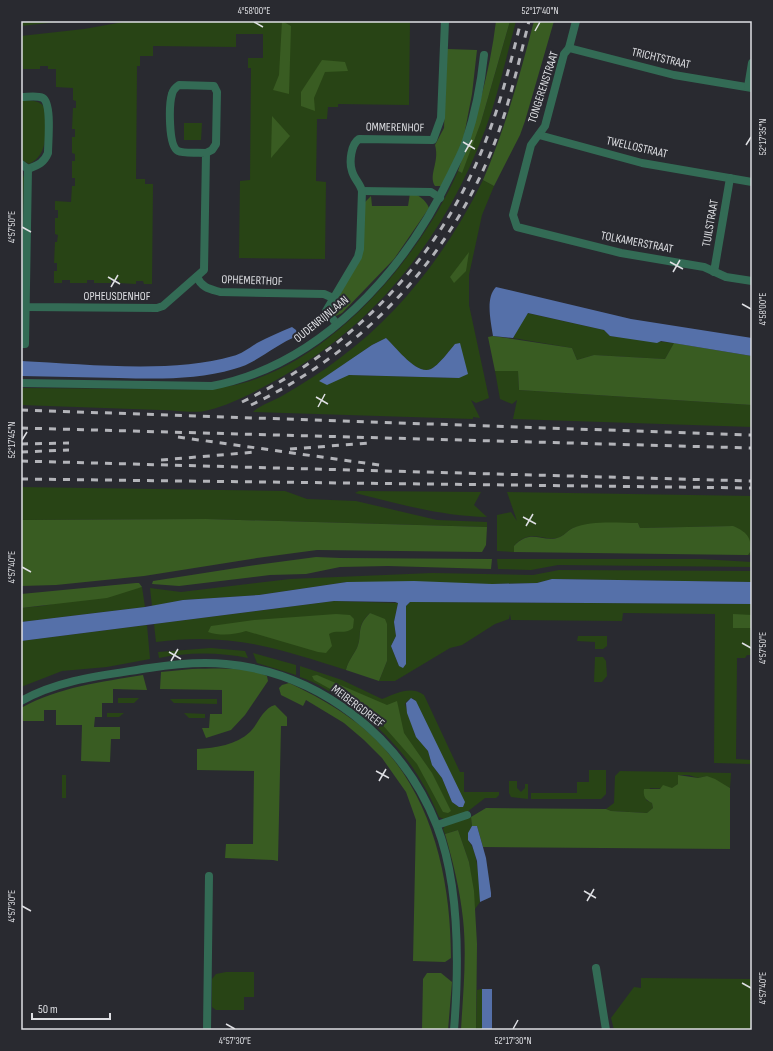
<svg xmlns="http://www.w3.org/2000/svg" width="773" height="1051" viewBox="0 0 773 1051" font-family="'Sofia Sans Condensed',sans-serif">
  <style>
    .green { fill: #284415; fill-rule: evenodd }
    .forest { fill: #395c22 }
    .water { fill: #5570a9 }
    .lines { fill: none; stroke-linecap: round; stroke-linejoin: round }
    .street { stroke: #336b55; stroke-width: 8 }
    .rail { stroke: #b3b4b9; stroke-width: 3; stroke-dasharray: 7 7; stroke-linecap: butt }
    .ticks { fill: none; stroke: #dedfe3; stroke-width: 1.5 }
    .labels { text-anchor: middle; stroke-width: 4; stroke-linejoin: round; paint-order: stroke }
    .street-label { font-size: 12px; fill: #dedfe3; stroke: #292a30 }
    .neatline { fill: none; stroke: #dedfe3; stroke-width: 1.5 }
    .ticks-label { font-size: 10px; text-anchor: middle; fill: #dedfe3 }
  </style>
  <rect width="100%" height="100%" fill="#292a30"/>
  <g class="green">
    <polygon points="21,21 57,21 57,22 21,26"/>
    <polygon points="129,21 410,21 409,105 338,104 338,107 328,107 327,119 317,119 316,181 326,182 325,259 239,258 240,181 250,180 251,68 248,68 248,58 263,58 263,34 236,34 236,47 153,46 153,56 140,56 140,66 137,66 136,179 145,179 145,184 153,184 152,284 144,284 143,281 136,281 136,284 119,283 119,280 111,280 111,283 94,283 94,280 87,280 87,283 70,283 70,280 62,280 62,283 54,283 54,271 57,271 57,263 54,263 55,242 57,242 58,235 55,234 55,218 58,218 58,210 55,210 55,201 71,202 72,186 75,186 75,178 72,178 72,161 75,161 75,154 72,153 72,137 75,137 75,129 72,129 73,108 76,108 76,101 73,100 73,88 56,87 56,69 48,69 48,66 40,66 40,69 23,69 23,66 21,66 21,36 84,29"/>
    <path d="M510,21H516C508,51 501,81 492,110C457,217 388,315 290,372C266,386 236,403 209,410C197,414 174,410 160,410C114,408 67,407 21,405V388C61,388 102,389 142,389C171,389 201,391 230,386C327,368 421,257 458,171L461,173L481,122Z"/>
    <path d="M21,100C30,101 42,99 45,110C45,130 50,154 29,164L22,160L21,157Z"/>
    <polygon points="184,123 202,123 201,140 184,140"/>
    <polygon points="21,169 24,178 21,295"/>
    <path d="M483,180L494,186L482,215L469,275V305L489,398L476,403L471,400L480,418L473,417V419L253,412C260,405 273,401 282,396C302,384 322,372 340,358C402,312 449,249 483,180ZM386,338C395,347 417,376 431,369C438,366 450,350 455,344L459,378L349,375L320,381L372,345Z"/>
    <polygon points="527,313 604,330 610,336 674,343 665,359 594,355 577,360 572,348 513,338"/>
    <polygon points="495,371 518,371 519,390 752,405 752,427 513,419 517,400 512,404 500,399"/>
    <polygon points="21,487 285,491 307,499 356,501 437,520 487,522 487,527 206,519 21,520"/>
    <path d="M359,491L481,492L474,505L487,517C441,516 399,504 355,493Z"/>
    <path d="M507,492L752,496V555H748L751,551V544L733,526L640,528L638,523C622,523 586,524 573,528C568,530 565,535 560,537C543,543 531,527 514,546V552L497,551V515L511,512L517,521Z"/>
    <polygon points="497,559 700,559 752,562 752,567 558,565 531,570 498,569"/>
    <polygon points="559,570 752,571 752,582 552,579 537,583 492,584 347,582 259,595 183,600 152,606 150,588 181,592 290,579 432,573 533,575"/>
    <polygon points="142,587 145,607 21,622 21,608 42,606"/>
    <path d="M334,601L398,603L394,622L396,636L391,646L399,666L406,664V606L410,602L752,604V615H733V628H752V655H747L745,658H737L736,759L752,760V764L714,763L715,614L623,613L622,621L511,620L510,614L509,619L495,624L462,645L450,648L395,681H379L387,661V624L370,613C355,627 363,634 357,648C353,656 348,661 346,670C277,648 230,632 156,642L154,624Z"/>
    <polygon points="147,625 150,659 107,667 62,671 21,687 21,641"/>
    <polygon points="578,636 607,636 607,646 603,649 595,649 595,642 577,641"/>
    <path d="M211,648L245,651L248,658C220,652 187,652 159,658L158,652Z"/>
    <polygon points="253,653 296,665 296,675 257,663"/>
    <polygon points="595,657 603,657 606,661 607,676 602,682 594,682"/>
    <path d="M300,666L342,680L382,699C395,694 411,685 424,695L460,772H464V792H499V786V795L496,798H485L467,812L446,820L439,817C419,768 392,736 350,705C334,694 318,683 300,677ZM412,698L415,700L461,795L463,807H459L452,802L442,778L432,765L428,751L415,735L405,704L407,701Z"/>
    <polygon points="118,698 139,698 134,703 118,703"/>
    <polygon points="170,699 217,699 217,704 174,703"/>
    <polygon points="107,713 124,713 119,717 107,717"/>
    <polygon points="184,713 205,714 205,718 189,718"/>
    <polygon points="589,770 606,770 606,794 601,799 531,799 531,793 577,793 577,782 589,782"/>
    <polygon points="620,771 731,773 730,788 707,776 698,778 689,775 678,775 678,784 672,789 650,788 646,800 652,803 653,808 647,813 611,811 606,809 614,803 615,776"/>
    <rect x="62" y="775" width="4" height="23"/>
    <polygon points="509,781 517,781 517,788 521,792 525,788 525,784 528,784 528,799 511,797 509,793"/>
    <path d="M471,817L472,826L470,830L469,842C479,853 479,887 480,902L475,909L469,862L458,830L445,834L443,829L445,826Z"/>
    <polygon points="226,972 254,972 254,997 244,997 244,1010 216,1010 212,1007 212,979 216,974"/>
    <polygon points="641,978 752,979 752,1030 614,1030 611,1018 634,987 641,988"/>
    <polygon points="482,989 482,1030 476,1030 477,990"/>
  </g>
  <g class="forest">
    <polygon points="282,21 291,26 289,94 273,90 279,75"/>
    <path d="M496,21H510L481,122L462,173L458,171C475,122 490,73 496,21Z"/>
    <path d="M534,21H554L525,121L520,135L494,186L483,180C505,129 520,75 534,21Z"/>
    <path d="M447,49L477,50L472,94L463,141L442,186H435C428,175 440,162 435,145L444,128Z"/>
    <polygon points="322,60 345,62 348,71 325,72 314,98 315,111 301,106 301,92"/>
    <polygon points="272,116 290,136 271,158"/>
    <path d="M410,193C418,194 426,200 429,208L394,259L342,313L336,316L331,309L362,256L365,202L371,196L372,206H408Z"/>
    <polygon points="469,252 466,271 454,283 450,277"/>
    <polygon points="493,336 572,348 577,360 594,355 665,359 674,343 752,356 752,405 519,390 518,371 495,371 488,337"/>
    <polygon points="206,519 487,527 486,545 482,552 317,550 257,558 144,576 56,585 21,586 21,520"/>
    <path d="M638,523L640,528L733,526C747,532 751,537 751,551L748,555H745L514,552V546C531,527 543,544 560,537C565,535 568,530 573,528C592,520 618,523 638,523Z"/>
    <polygon points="316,557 341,558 492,559 491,569 388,566 340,567 306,574 270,575 179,586 152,584 153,581 249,566"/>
    <polygon points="136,583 139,583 142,587 107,598 21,608 21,594"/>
    <path d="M370,613L385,619L387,624V661L379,681L346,670C348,661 353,656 357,648C363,634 355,628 370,613Z"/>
    <path d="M336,614L350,615L354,619L353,628C345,635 337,629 329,634L332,646L326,653L318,652L246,631C234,635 220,636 208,632L211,626L254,620Z"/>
    <polygon points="733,614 752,615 752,628 733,628"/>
    <path d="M192,669C215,669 245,666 267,676L268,681L245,715L231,730L206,738L202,728H209L210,714H222V690L160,689L161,672Z"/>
    <path d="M143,675L147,690L113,689V703H102V717H95L94,727H120V739H111L110,762L81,761L82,725H56V710H44V721H23L21,708C59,687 101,682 143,675Z"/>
    <polygon points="317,675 387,705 397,701 404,733 432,773 451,811 448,813 443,812 417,764 380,722 341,695 314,680 312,676"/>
    <path d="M289,683C313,694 336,707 357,723C429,779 451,872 451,958L445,962L413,961L416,820L406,792L382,758L364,740L344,723L306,700L303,706L281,695L279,688L282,685Z"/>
    <path d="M275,705L287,717V726H281L278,861L273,860L225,858L226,844H253L254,771L197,770V749C216,748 236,745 250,732C258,724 263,708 275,705Z"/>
    <path d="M678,775L698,778L707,776L715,779L730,788V849L483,847L477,826H472L471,817L486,808L606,809L611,811L647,813L653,808L652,803C645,800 643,796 644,789H660L663,785L672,788L678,784Z"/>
    <path d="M458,830L469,862L474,891L477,944L476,1030H461C463,993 467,956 463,919C460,890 453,862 445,834Z"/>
    <polygon points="427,973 441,973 452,982 448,1030 422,1030 423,979"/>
  </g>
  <g class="water">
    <path d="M496,287L631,319L752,338V356L661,341L657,343L610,336L604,330L528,313L513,338L493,336C491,322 485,298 496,287Z"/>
    <path d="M292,327L296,330L298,336C275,344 258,363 234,369C197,380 157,379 119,378C86,377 54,377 21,376V361C85,364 172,374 233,356C241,354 249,348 257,343C268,337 280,332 292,327Z"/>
    <path d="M386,338C396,347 417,376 431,369C438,366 450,350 455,344L460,343L468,374L459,378L349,375L327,385L319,381L372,345Z"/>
    <polygon points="552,579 752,582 752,604 410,602 406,606 406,664 403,668 399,666 391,646 396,636 394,622 398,603 395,602 334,601 21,641 21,622 145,607 183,600 259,595 347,582 414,581 492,584 537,583"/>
    <polygon points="411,698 416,701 465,802 463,807 459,807 452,802 442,778 432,765 428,751 416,737 407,713 406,703"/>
    <polygon points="472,826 477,826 486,858 491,893 491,897 480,902 477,861 472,845 468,840 468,833"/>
    <rect x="482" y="989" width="10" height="41"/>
  </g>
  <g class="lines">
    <g class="street">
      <polyline points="576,21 569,48 564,54 545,126 531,145 513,215 517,227 621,253 704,267 726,277 752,281"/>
      <polyline points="569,48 674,75 752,88"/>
      <polyline points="748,87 752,63"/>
      <path d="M21,97C28,97 37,95 43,98C52,104 48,142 48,153C44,163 38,165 28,169"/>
      <polyline points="539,135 642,163 752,182"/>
      <polyline points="21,164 28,169"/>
      <polyline points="362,191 431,192 440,198"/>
      <polyline points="714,272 730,178"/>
      <path d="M197,277C202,288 210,289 220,292L324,294L333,298"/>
      <path d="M21,305L26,307L157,308L163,306L204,270L206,153L212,150L216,144L217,92L214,86L179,85C176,87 173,90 172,94C169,104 168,146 178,151C184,154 198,152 206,153"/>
      <path d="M337,324L326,311L358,257L360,249L362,191C360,183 354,179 352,171C349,162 351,144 359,139L433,140L441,118L445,21"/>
      <polyline points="21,344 25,344 28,169"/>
      <path d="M21,383L212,386C321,365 405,271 451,174C456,163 462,153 466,141C475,114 481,84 484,55"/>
      <path d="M21,701C60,679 106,675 149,668C174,664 200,661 226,664C320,673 402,737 437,826C460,886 459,967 454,1030"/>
      <polyline points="437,825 467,815"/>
      <polyline points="596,968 606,1030"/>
      <polyline points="207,1030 209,876"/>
    </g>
    <g class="rail">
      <path d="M242,402C355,347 441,258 486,140C501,102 511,61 521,21"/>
      <path d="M251,405C356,355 438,271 485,166C506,120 517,69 529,21"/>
      <polyline points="21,410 752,435"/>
      <polyline points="21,428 752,448"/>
      <polyline points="178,437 386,466"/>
      <polyline points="21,444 69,443"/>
      <polyline points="290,449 370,443"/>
      <polyline points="21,452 69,450"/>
      <polyline points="161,460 256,452"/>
      <polyline points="21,461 752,481"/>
      <polyline points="21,479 752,488"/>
    </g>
  </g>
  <path class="ticks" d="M254,22L263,27M535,31L540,22M463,142L475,149M746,145L751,137M465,152L472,140M22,227L31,232M670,262L683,269M673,272L680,260M108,277L120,284M111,287L118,275M742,304L751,309M316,397L328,404M318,407L325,394M22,440L27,432M523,517L536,524M526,526L533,514M22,567L31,572M742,643L751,648M169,652L181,659M171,661L178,649M376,771L389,778M379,781L386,769M584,891L596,898M587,901L594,889M22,906L31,911M742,983L751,988M226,1024L235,1029M513,1029L518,1020"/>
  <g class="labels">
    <g class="street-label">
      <text transform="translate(661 58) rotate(13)" y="4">TRICHTSTRAAT</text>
      <text transform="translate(543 87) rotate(-72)" y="4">TONGERENSTRAAT</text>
      <text transform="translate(395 127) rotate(1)" y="4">OMMERENHOF</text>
      <text transform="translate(637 147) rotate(13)" y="4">TWELLOSTRAAT</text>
      <text transform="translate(710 223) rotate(-80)" y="4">TUILSTRAAT</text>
      <text transform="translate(637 242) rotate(11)" y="4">TOLKAMERSTRAAT</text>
      <text transform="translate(252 280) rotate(2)" y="4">OPHEMERTHOF</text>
      <text x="117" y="300">OPHEUSDENHOF</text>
      <text transform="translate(321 319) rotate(-39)" y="4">OUDENRIJNLAAN</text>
      <text transform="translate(358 706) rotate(37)" y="4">MEIBERGDREEF</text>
    </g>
  </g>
  <rect width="773" height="1051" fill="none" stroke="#292a30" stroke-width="44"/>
  <path d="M32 1013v6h78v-6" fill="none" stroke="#dedfe3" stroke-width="2"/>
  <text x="38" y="1013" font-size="12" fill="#dedfe3" stroke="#292a30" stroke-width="3" paint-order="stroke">50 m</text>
  <rect x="22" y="22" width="729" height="1007" class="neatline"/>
  <g class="ticks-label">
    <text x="254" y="14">4°58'00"E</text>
    <text x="540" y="14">52°17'40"N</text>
    <text transform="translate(762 137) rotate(-90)" y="4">52°17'35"N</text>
    <text transform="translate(11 227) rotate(-90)" y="4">4°57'50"E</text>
    <text transform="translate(762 309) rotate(-90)" y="4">4°58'00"E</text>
    <text transform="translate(11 440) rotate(-90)" y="4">52°17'45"N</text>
    <text transform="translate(11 567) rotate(-90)" y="4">4°57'40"E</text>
    <text transform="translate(762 648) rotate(-90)" y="4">4°57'50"E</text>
    <text transform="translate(11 906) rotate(-90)" y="4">4°57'30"E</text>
    <text transform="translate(762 988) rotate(-90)" y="4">4°57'40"E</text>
    <text x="235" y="1044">4°57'30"E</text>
    <text x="513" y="1044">52°17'30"N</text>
  </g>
</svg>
